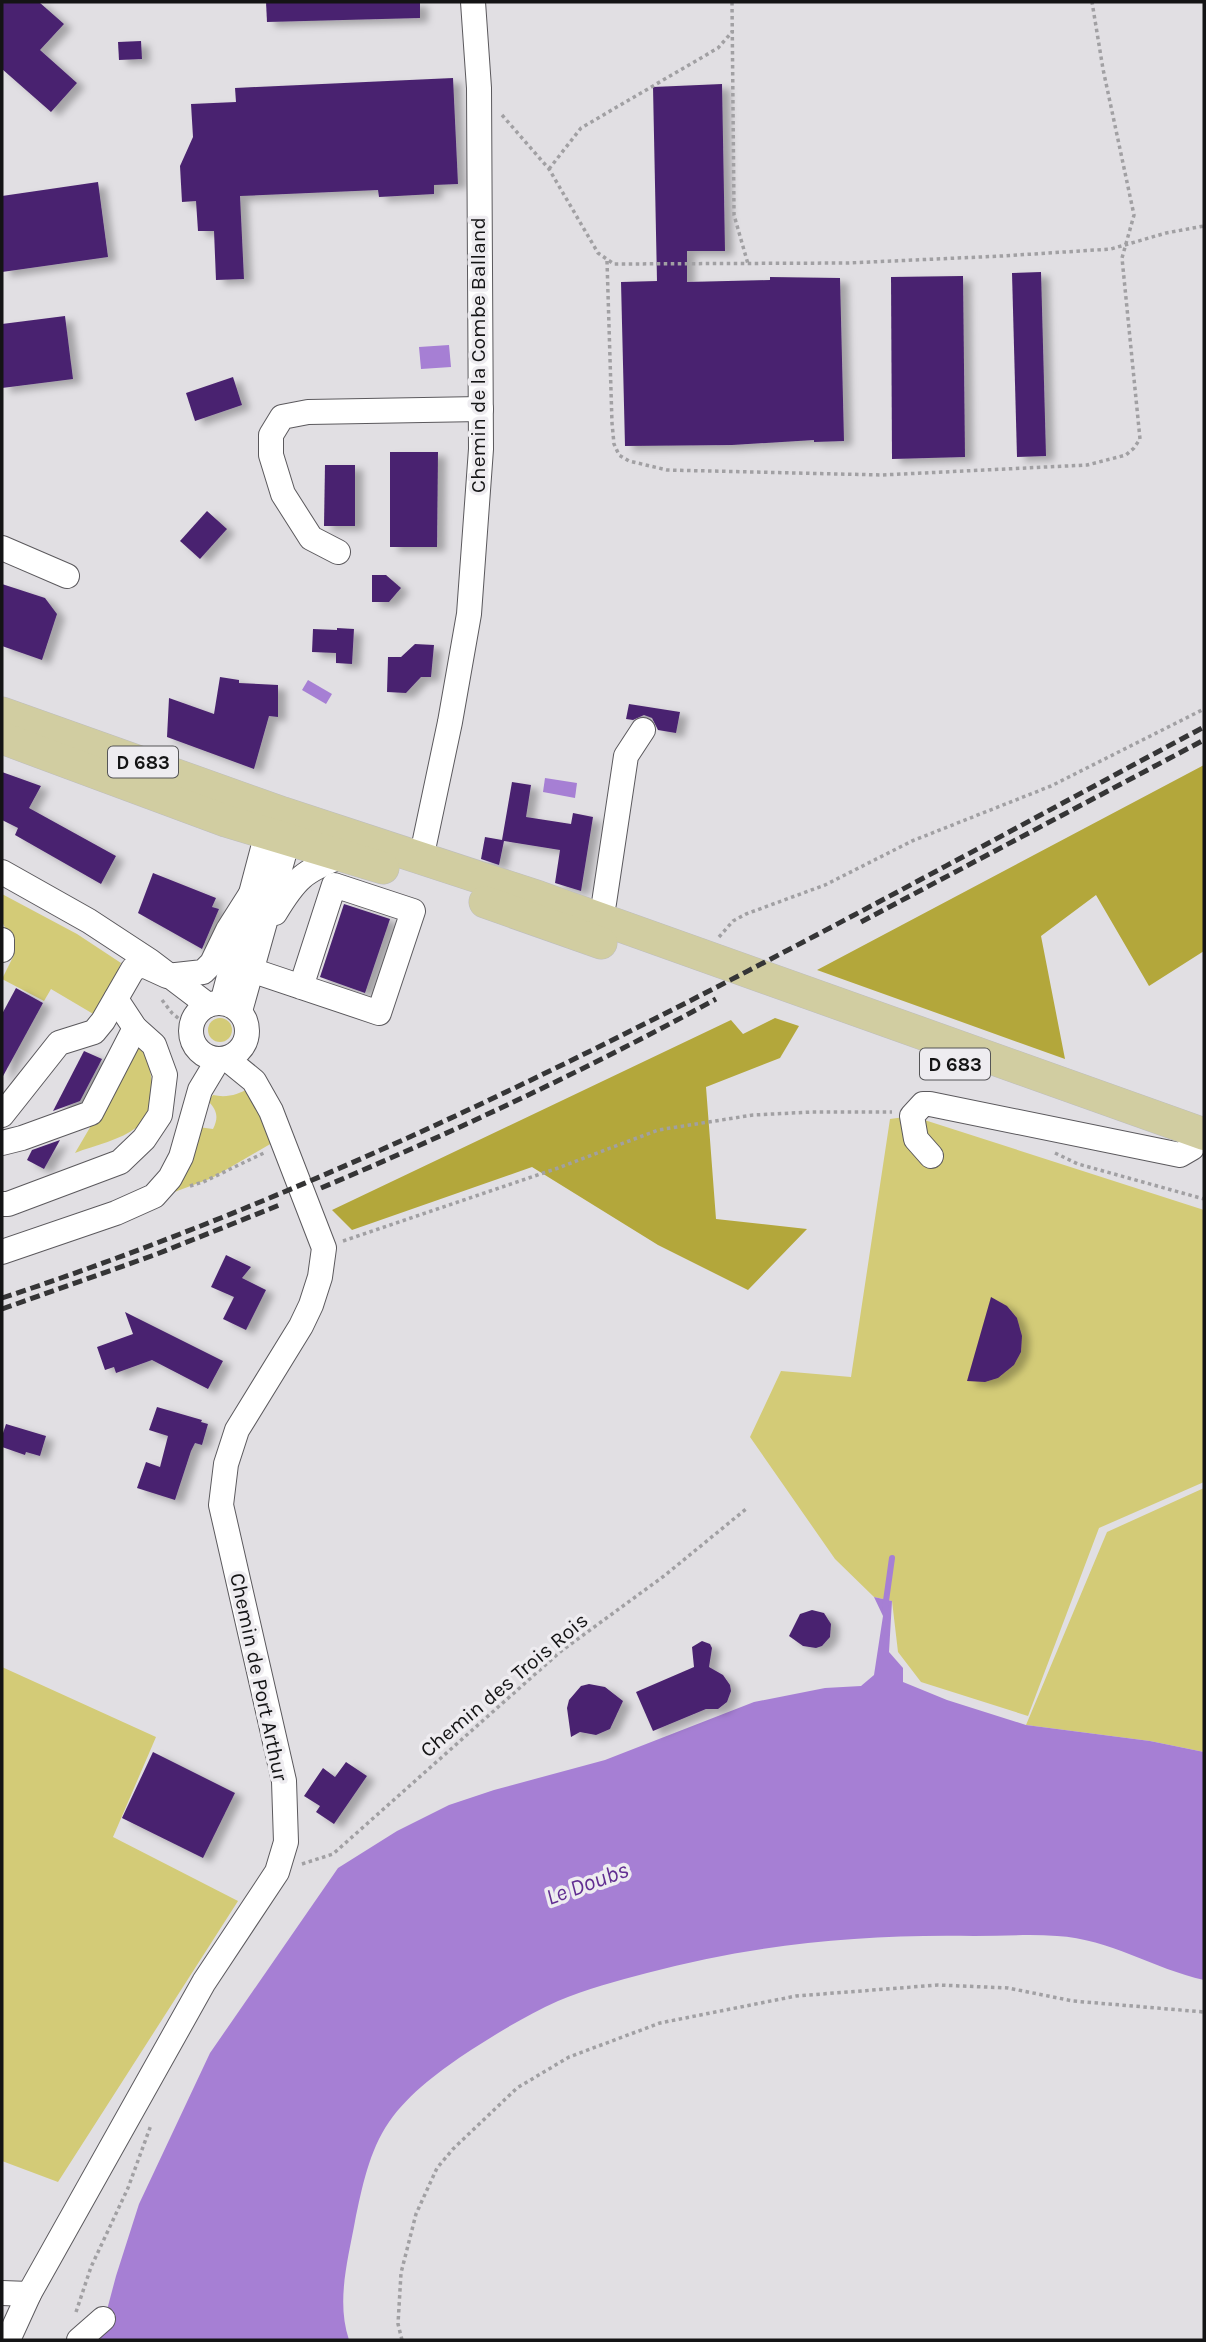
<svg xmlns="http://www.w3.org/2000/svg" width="1206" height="2342" viewBox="0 0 1206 2342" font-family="Karla,sans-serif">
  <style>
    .green { fill: #d3cb77 }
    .forest { fill: #b3a73b }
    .water { fill: #a67fd4 }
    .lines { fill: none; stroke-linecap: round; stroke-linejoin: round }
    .stream { stroke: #a67fd4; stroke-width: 6 }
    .building { fill: #4a236f; filter: url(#shadow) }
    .minor-casing { stroke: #5b595d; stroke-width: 26 }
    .major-casing { stroke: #bdbdbd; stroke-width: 33 }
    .path { stroke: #a1a0a3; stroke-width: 3.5; stroke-dasharray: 3.5 3.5; stroke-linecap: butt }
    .minor { stroke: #fff; stroke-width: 24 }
    .major { stroke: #d1cda1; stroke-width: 32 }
    .rail { stroke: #353536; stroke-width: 5; stroke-dasharray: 10 5; stroke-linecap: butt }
    .labels { text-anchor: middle; stroke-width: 7; stroke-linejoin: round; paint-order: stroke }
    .shield { fill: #eeecf0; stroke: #555557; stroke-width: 2 }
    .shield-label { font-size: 19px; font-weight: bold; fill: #141415 }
    .street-label { font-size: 21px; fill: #141415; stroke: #eeecf0 }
    .water-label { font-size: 23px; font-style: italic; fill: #612d91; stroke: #eeecf0 }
  </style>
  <defs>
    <filter id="shadow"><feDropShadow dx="8" dy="4.5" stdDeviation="3.5" flood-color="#0004"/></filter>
  </defs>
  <rect width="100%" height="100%" fill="#e1dfe3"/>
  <g class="green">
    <polygon points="2,894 77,934 121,963 112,985 95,1015 51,989 44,1001 2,979 14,955 14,944 2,922"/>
    <circle cx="220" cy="1030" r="12"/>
    <path d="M139,1044C153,1066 161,1109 137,1127C121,1140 95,1145 75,1153Z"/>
    <path d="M249,1088L272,1143L212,1178L169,1194L198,1127L213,1129C219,1117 217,1110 208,1101L213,1095C226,1098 238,1095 249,1088Z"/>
    <polygon points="912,1116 1204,1210 1204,1482 1099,1528 1028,1716 921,1682 898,1652 892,1601 874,1597 835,1559 750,1437 781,1371 851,1377 890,1119"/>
    <polygon points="1204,1488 1204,1752 1150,1741 1026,1725 1107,1532"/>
    <polygon points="2,1667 156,1737 113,1837 238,1901 58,2182 2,2161"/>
  </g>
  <g class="forest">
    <polygon points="1204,765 1204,951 1149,986 1096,895 1041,936 1065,1059 817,970"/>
    <polygon points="775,1018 799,1026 780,1058 706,1087 716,1219 807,1229 748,1290 658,1245 532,1167 352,1230 332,1210 731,1020 743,1034"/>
  </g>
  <g class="water">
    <polygon points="449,345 451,367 421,369 419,347"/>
    <polygon points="308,680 332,694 326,704 302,690"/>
    <polygon points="545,778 577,783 575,798 543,792"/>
    <path d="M874,1597L892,1601L889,1652L903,1668V1682L947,1700L1026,1725L1150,1741L1204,1752V1980C1154,1969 1110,1939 1057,1936C1030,1934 1002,1936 974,1936C863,1934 754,1944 647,1973C617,1981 586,1989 558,2001C527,2015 499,2032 471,2050C441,2070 410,2092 389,2122C369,2151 362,2188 355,2221C348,2260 336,2301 349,2340H99L116,2276L139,2204L210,2053L338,1868L397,1831L449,1805L494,1790L605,1760L754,1702L825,1688L861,1686L874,1675L883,1616Z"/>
  </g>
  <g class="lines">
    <polyline class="stream" points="885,1608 892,1558"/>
  </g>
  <g class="building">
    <polygon points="2,2 39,2 64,24 40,50 77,83 51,112 2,69"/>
    <polygon points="266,2 420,2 420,18 267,22"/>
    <polygon points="141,41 142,59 119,60 118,42"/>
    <polygon points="453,78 458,184 434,185 434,194 379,197 378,190 240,196 244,279 216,280 214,231 198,231 196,201 182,202 180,166 193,137 191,104 236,102 235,88"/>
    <polygon points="722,84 725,251 687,251 687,282 770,280 770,277 840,278 844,441 814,442 814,440 732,445 625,446 621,282 657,281 653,87"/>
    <polygon points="98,182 108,257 2,272 2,196"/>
    <polygon points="1041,272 1046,456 1017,457 1012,273"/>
    <polygon points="963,276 965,457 892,459 891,277"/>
    <polygon points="65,316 73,379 2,388 2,324"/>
    <polygon points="233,377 242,405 195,421 186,393"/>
    <polygon points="390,452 438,452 437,547 390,547"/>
    <polygon points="325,465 355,465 355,526 324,526"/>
    <polygon points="207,511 227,529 200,559 180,541"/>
    <polygon points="372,575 386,575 401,588 389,602 372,602"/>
    <polygon points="2,584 45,598 57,614 42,660 2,646"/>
    <polygon points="337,628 354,629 352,664 336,663 336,653 312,652 313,629 337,630"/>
    <polygon points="415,644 434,645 431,677 421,677 406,693 387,692 388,657 401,657"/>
    <polygon points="220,677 239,680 239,683 278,685 278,717 269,716 254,769 167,737 169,698 214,714"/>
    <polygon points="629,704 680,712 676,733 658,730 652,718 644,715 633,720 626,719"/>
    <polygon points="2,772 41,786 29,808 116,856 101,884 15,835 18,828 2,820"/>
    <polygon points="512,782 531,785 526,817 571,824 573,813 593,817 581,891 555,883 560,850 504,841 499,865 481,859 485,837 502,840"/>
    <polygon points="153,873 216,898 212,907 219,909 202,949 138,913"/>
    <polygon points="344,904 390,919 365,993 320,977"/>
    <polygon points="16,988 43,1003 2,1078 2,1014"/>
    <polygon points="84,1051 102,1059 80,1101 53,1111"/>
    <polygon points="60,1140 44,1169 27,1160 32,1150"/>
    <polygon points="226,1255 251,1267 242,1278 266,1290 246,1330 223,1319 234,1297 211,1287"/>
    <polygon points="991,1297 1007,1306 1017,1318 1022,1336 1021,1352 1014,1365 998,1378 985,1382 967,1381"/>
    <polygon points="125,1312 223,1361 208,1389 152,1360 116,1373 114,1367 105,1370 97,1347 133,1334"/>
    <polygon points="157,1407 202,1420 201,1422 208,1424 202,1445 195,1443 191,1451 175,1500 137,1488 146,1462 160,1467 168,1436 149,1430"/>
    <polygon points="6,1424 46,1436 40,1456 26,1452 25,1455 2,1447 2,1436"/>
    <polygon points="812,1610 824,1613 831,1624 830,1637 822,1646 816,1648 803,1646 789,1636 800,1614"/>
    <polygon points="702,1641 710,1644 712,1648 709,1667 723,1675 730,1685 731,1691 727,1702 718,1709 706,1709 653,1731 636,1692 694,1667 692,1647"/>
    <polygon points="589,1684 605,1687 623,1701 610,1729 596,1735 580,1732 571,1737 567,1708 569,1700 581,1686"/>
    <polygon points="153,1752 235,1793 203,1858 122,1818"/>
    <polygon points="346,1762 367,1776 334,1824 316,1812 320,1806 304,1796 323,1768 335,1777"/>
  </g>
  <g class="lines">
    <defs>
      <g id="minor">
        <polyline points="2,548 67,576"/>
        <polyline points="338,552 311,538 283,494 271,455 271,435 282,417 308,412 481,409"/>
        <polyline points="421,859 450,722 469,614 481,449 479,88 473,2"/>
        <polyline points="2,872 89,921 150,961 208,1005"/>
        <path d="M275,913C296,878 304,871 342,856"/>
        <polyline points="599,919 604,903 626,756 643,730"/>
        <polyline points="2,940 2,950"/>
        <polyline points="251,970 379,1013 413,911 334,885 301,987"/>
        <circle cx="219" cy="1031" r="28"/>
        <polyline points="222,1003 267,833 278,819"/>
        <polyline points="240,1011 288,840 285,823"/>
        <polyline points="2,1115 59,1043 94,1032 103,1021 133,969 143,965 167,976 203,972 212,963 228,930 254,889"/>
        <polyline points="2,1143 22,1138 91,1113 135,1028"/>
        <polyline points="931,1156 916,1139 912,1116 923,1104 930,1104 1180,1155 1192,1148"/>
        <polyline points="2,1204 8,1204 120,1162 144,1139 160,1115 165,1075 154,1045 135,1028 116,999"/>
        <polyline points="2,1252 116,1213 154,1196 170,1178 181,1157 200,1090 218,1060"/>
        <polyline points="2,2293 29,2294"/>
        <polyline points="8,2340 29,2294 204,1982 277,1872 286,1842 284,1781 221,1505 226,1464 237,1430 301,1326 311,1305 320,1277 324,1248 271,1111 254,1081 227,1059"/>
        <polyline points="79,2340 103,2319"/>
      </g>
      <g id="major">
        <polyline points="2,713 283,813 539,897 1204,1134"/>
        <polyline points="2,738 226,821 383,868"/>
        <polyline points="485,902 601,943"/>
      </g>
    </defs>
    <use href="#minor" class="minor-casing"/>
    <use href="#major" class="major-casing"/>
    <g class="path">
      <polyline points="732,2 734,215 748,264"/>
      <polyline points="502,115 549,169 598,253 614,264 848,263 1002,256 1111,249 1166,233 1204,226"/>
      <polyline points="549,169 581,128 718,48 732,32"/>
      <polyline points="607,261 612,423 614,444 619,455 629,461 667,470 882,475 1087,465 1126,455 1134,448 1140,439 1122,258 1134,215 1103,69 1092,2"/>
      <polyline points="719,937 733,921 746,914 825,885 912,841 1051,786 1204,709"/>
      <polyline points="162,1000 172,1013 191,1029"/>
      <polyline points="1055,1153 1078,1164 1204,1199"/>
      <polyline points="190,1186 203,1182 266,1152"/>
      <polyline points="343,1241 558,1168 658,1130 753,1115 812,1112 892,1112"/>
      <polyline points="302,1864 333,1854 560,1652 664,1576 746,1509"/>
      <polyline points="76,2312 91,2267 128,2188 151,2125"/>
      <polyline points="402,2340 398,2324 401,2273 416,2214 437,2168 453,2149 517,2088 569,2057 660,2023 796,1996 938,1985 1008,1988 1073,2001 1204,2012"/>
    </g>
    <use href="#minor" class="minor"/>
    <use href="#major" class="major"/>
    <g class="rail">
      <polyline points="861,922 1204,740"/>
      <path d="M321,1188C456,1131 588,1069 716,999"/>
      <path d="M2,1298C425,1159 813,936 1204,727"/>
      <polyline points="2,1309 157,1254 282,1204"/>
    </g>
  </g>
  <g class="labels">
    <g class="shield">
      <rect x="108" y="746.5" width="70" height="31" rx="5"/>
      <rect x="920" y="1048.5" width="70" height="31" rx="5"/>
    </g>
    <g class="shield-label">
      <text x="143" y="769">D 683</text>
      <text x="955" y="1071">D 683</text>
    </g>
    <g class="street-label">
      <text transform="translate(478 355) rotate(-90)" y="7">Chemin de la Combe Balland</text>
      <text transform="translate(259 1677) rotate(78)" y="7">Chemin de Port Arthur</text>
      <text transform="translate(504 1685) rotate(-40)" y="7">Chemin des Trois Rois</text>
    </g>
    <g class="water-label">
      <text transform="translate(587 1883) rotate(-20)" y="8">Le Doubs</text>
    </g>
  </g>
  <rect width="1206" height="2342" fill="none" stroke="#141415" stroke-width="7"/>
</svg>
